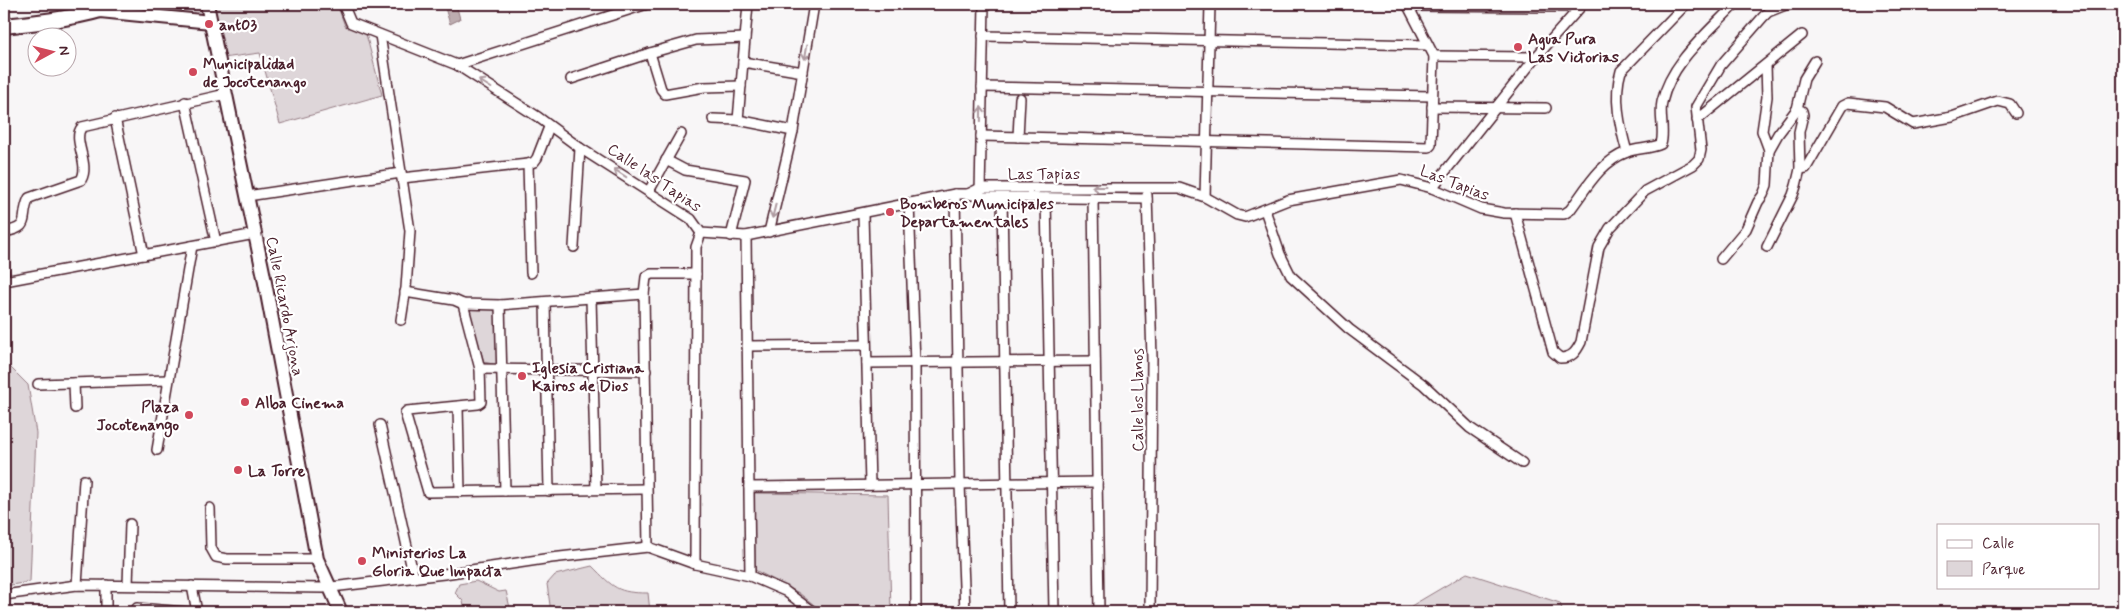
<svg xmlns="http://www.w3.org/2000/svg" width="2127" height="616" viewBox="0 0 2127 616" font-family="Mynerve,sans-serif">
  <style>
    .green { fill: #ded6d9; stroke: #947a82 }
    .water { fill: #bdadb0; stroke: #8f747b }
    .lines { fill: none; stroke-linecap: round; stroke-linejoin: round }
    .street-casing { stroke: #4a1f2b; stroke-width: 12 }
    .secondary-casing { stroke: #4a1f2b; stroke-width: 16 }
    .primary-casing { stroke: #4a1f2b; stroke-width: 18 }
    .street { stroke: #fff; stroke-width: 9 }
    .secondary { stroke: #fff; stroke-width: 12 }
    .primary { stroke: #fff; stroke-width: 14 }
    .oneway { stroke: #ae9aa0 }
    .poi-dot { fill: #d1495b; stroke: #fff; stroke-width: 2 }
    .labels { text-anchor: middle; stroke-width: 4.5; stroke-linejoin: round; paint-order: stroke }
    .poi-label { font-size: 16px; font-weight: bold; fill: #4a1f2b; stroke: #fff; text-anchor: start }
    .street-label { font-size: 16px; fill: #4a1f2b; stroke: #fff }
  </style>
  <rect width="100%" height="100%" fill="#f8f6f7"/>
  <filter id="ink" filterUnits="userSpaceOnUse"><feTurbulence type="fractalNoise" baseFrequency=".02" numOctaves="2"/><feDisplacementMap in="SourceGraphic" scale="10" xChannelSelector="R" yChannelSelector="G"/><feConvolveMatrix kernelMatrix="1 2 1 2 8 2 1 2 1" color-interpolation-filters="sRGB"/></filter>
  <g filter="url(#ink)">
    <g class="green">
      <polygon points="129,4 203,4 206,19 110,10"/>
      <polygon points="212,4 337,4 345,26 366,34 382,95 280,124 260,53 223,58"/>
      <polygon points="468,307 498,309 501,366 484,362"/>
      <polygon points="4,361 28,385 36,433 30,582 4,586"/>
      <polygon points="754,493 888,495 891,612 823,612 799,593 755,570"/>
      <path d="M592,566C614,588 617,593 648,593L650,612H551L547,584L555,575Z"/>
      <polygon points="1467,573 1560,603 1563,612 1264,612 1275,605 1401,612"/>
      <polygon points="476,581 499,592 506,591 511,612 465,612 463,601 455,593 459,584"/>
    </g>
    <polygon class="water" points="450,4 456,4 460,19 450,24 444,5"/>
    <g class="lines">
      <defs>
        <g id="street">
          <polyline points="343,4 351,23 457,65 538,117 580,148 691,219 701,233 746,236 955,194 968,194 980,197 1147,199"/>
          <polyline points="1408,6 1580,7"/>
          <polyline points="380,35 410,231 406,288 401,320"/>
          <polyline points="983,36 1428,45"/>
          <polyline points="650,53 661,89 665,94 704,87 741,86"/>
          <polyline points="1434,56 1536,57"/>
          <polyline points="743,62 803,72"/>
          <polyline points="457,65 647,4"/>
          <polyline points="1766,65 1767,97 1762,131 1769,150"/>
          <polyline points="571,79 650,53 696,40 745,38"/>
          <polyline points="982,87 1432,96"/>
          <polyline points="185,102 216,242"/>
          <polyline points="1432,107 1546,108"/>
          <polyline points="115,118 144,255"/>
          <polyline points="713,119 738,120 793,131"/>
          <polyline points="738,120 748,4"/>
          <polyline points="1697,120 1802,35"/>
          <polyline points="981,136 1429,147 1431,145 1434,56 1407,4"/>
          <polyline points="1018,137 1020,98"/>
          <path d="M1627,152C1620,127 1613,97 1621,71L1686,4"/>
          <polyline points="666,160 685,170 745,180 731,236"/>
          <polyline points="528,164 531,273"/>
          <polyline points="1800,169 1806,168 1842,106 1848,103 1885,107 1913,124 1952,117 1998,101 2010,104 2016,113"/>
          <polyline points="402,178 528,164 534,162 537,158 549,127"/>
          <polyline points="1432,188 1536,57 1583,4"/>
          <polyline points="649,191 681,134"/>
          <polyline points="980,192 984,4"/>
          <polyline points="955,194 960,484 965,612"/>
          <path d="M968,194L980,188H1179L1205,197L1237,215L1245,217L1288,200L1401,180L1432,188L1481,209L1504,213L1564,214L1570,210C1586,189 1600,162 1627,152C1638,148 1650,149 1661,144C1665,131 1659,116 1662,102C1671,62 1708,33 1735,4"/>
          <polyline points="1147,195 1152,358 1150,612"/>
          <polyline points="247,196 401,173"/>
          <polyline points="1205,197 1210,4"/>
          <polyline points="1002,198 1009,612"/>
          <polyline points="1046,198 1054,612"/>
          <polyline points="1093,199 1099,612"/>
          <polyline points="909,203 915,363 916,612"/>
          <polyline points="1265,210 1280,254 1291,276 1349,329 1424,385 1470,428 1522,463"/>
          <path d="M1515,213L1553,352L1560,358C1572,358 1576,352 1581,342L1599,247L1610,228L1645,191L1693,165L1699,159L1701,150L1696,107L1721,65L1763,17L1768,12L1788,4"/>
          <polyline points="863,214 870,485"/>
          <path d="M4,232C33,227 19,219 29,198L81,180C91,164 71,139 82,127L226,94"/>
          <polyline points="769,232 793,131 814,4"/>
          <polyline points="746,236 750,576"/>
          <polyline points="574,247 580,148"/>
          <polyline points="1767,247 1793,195 1796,186 1800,169 1799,132 1803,115 1802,111 1797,109"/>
          <polyline points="1721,259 1746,229 1758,202 1763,195 1767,185 1769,150 1778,134 1797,109 1804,79 1815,61"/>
          <polyline points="4,271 5,279 10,280 255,234"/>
          <polyline points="405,292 454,300 463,304 500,305 644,294"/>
          <polyline points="591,298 596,489"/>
          <polyline points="545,302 549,491"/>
          <polyline points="463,304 480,369 481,402 478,404 407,411 405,413 428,492 646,489"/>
          <polyline points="500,305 505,491"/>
          <polyline points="747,346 866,345"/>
          <polyline points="867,363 1095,361"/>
          <polyline points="480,369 646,371"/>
          <polyline points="74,383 75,408"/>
          <polyline points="38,384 168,380"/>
          <polyline points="458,407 460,492"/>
          <polyline points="380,425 414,578"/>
          <polyline points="157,450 192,246"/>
          <polyline points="749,487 1097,482"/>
          <polyline points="210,508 211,548 216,557 227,559 317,559"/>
          <polyline points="648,547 644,294 646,277 651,274 696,274"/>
          <polyline points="695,564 696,247 701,233"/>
          <polyline points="77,585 84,480"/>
          <polyline points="106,585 106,607 108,612"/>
          <polyline points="128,585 130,524"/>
          <polyline points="192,586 197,612"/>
          <polyline points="4,595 77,585 323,588 444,574 551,558 648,547 695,564 750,576 785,591 813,612"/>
          <polyline points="137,608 185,612"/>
        </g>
        <g id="secondary">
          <polyline points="207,4 263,272 317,559 341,612"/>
          <polyline points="100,11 211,22"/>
        </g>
        <path id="primary" d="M4,26C43,22 83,17 120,4"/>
      </defs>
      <use href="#street" class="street-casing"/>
      <use href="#secondary" class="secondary-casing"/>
      <use href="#primary" class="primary-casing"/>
      <use href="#street" class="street"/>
      <use href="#secondary" class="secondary"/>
      <use href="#primary" class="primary"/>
    </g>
    <defs><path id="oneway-shaft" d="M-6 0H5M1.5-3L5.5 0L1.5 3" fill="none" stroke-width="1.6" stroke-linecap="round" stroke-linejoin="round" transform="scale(1.25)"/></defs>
    <g class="oneway">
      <use href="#oneway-shaft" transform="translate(806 52) rotate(99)"/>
      <use href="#oneway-shaft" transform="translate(485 84) rotate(-148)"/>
      <use href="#oneway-shaft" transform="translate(981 114) rotate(-89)"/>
      <use href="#oneway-shaft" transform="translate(620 173) rotate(-147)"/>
      <use href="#oneway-shaft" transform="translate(1099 187) rotate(180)"/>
      <use href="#oneway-shaft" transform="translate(774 211) rotate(104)"/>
    </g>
  </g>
  <g class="poi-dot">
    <circle cx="209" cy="24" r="5"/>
    <circle cx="1518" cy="47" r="5"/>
    <circle cx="193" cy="72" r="5"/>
    <circle cx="890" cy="212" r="5"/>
    <circle cx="522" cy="376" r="5"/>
    <circle cx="245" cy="402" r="5"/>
    <circle cx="189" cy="415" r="5"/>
    <circle cx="238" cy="470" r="5"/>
    <circle cx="362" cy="561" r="5"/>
  </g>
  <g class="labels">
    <g class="poi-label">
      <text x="219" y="30">ant03</text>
      <text x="1528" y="44">Agua Pura<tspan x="1528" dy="18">Las Victorias</tspan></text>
      <text x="203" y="69">Municipalidad<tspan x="203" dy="18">de Jocotenango</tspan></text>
      <text x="900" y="209">Bomberos Municipales<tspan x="900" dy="18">Departamentales</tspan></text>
      <text x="532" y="373">Iglesia Cristiana<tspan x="532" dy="18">Kairos de Dios</tspan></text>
      <text x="255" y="408">Alba Cinema</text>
      <text x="179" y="412" text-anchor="end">Plaza<tspan x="179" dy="18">Jocotenango</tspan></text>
      <text x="248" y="476">La Torre</text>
      <text x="372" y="558">Ministerios La<tspan x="372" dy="18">Gloria Que Impacta</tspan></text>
    </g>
    <g class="street-label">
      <text x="1044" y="179">Las Tapias</text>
      <text transform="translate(655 177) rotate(34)" y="6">Calle las Tapias</text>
      <text transform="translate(1455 182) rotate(21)" y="6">Las Tapias</text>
      <text transform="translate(286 306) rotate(79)" y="6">Calle Ricardo Arjona</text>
      <text transform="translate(1137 400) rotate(-90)" y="6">Calle los Llanos</text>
    </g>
  </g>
  <rect width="2127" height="616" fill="none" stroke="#fff" stroke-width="20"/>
  <rect x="10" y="10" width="2107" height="596" fill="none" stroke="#4a1f2b" stroke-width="2" filter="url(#ink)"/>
  <rect x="1937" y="524" width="162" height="65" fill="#ffffff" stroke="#b7a5aa"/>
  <rect x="1947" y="540" width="25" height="8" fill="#ffffff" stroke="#b7a5aa"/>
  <text x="1982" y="548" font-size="15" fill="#4a1f2b">Calle</text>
  <rect x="1947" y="561" width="25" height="15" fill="#ded6d9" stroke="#b7a5aa"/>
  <text x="1982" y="574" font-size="15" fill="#4a1f2b">Parque</text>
  <g transform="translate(52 52) rotate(83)"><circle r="24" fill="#ffffff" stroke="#b7a5aa"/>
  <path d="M0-4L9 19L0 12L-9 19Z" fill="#d1495b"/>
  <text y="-8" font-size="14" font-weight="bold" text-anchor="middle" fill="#4a1f2b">N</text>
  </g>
</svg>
